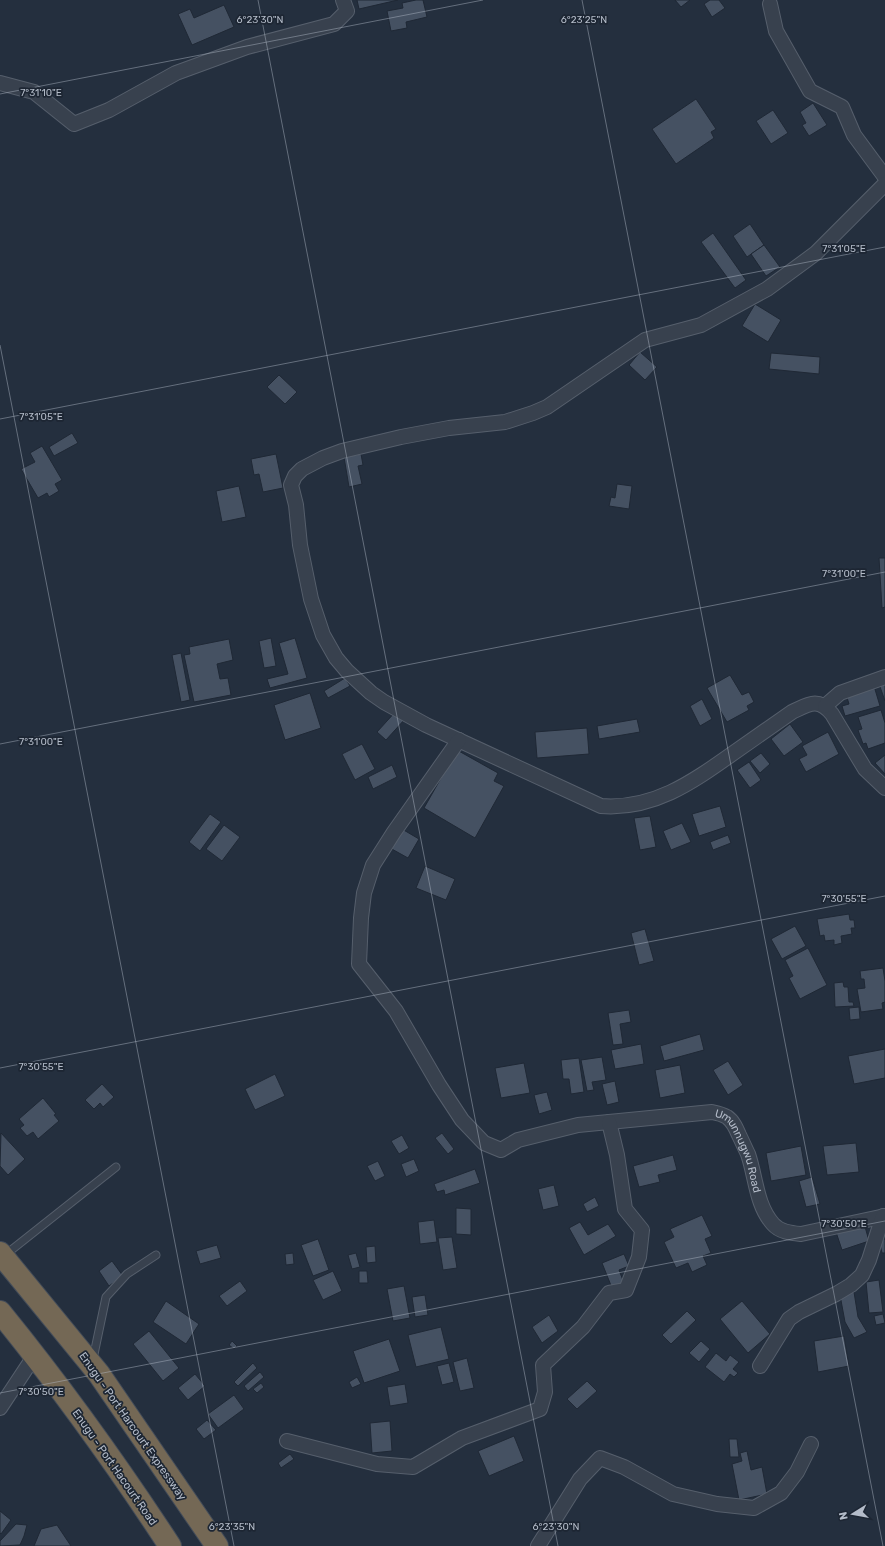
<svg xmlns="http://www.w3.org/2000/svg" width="885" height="1546" viewBox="0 0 885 1546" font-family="Rubik,sans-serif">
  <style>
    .building { fill: #455162; stroke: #1f2835 }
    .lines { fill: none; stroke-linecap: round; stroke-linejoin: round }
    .lane-casing { stroke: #565f6c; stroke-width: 9 }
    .street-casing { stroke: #565f6c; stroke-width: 16 }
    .highway-casing { stroke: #434c59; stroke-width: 24 }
    .lane { stroke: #38414e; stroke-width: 7 }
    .street { stroke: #38414e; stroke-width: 14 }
    .highway { stroke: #746855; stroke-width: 22 }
    .ticks { fill: none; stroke: #b4bcc9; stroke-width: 1; stroke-opacity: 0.45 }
    .labels { text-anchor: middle; stroke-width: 3.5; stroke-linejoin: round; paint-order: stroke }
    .street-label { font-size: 11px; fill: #b4bcc9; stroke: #1d2633 }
    .ticks-label { font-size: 10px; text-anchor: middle; fill: #b4bcc9; stroke: #1d2633; stroke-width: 3.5; stroke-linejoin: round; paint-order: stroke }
  </style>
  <rect width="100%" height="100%" fill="#242f3e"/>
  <g class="building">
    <polygon points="357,0 398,0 359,9"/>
    <polygon points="416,0 423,0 427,17 406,22 407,28 391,31 387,11 403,8 402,3"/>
    <polygon points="675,0 690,0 681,7"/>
    <polygon points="710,0 719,0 725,8 712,17 704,4"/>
    <polygon points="224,5 234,27 192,45 178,14 190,9 194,18"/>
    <polygon points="696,99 716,129 711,132 714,138 676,164 652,129"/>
    <polygon points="813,103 827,125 809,136 802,125 806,123 800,112"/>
    <polygon points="773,110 788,133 771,144 756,121"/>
    <polygon points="750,224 764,245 747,257 733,236"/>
    <polygon points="713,233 746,280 735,288 701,242"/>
    <polygon points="764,245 780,267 766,276 751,254"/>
    <polygon points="755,304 781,320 768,342 742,326"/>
    <polygon points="640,352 657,367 645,380 629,365"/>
    <polygon points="771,353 820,357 819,374 769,369"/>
    <polygon points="279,375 297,392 285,404 267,387"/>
    <polygon points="72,433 78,443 54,456 49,447"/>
    <polygon points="42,446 62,480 55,484 59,491 49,497 47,493 38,498 21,469 35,462 30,453"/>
    <polygon points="276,454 283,488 263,492 259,474 254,475 251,459"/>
    <polygon points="361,454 363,465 358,466 362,484 349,487 344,457"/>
    <polygon points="617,484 632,486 629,509 609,506 611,497 615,498"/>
    <polygon points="239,486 246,517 222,522 216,491"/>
    <polygon points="879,558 885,558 885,607 882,608"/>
    <polygon points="271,638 276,666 264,668 259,641"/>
    <polygon points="295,638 307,678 270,688 267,679 288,674 279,643"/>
    <polygon points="229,639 233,660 217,664 220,679 228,678 231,695 194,702 184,655 190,654 189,647"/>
    <polygon points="181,653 190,700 181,702 172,655"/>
    <polygon points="730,675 742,695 749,692 754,702 747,706 749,710 727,722 707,688"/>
    <polygon points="345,678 350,686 328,698 324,691"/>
    <polygon points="885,679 885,701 878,681"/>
    <polygon points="874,686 880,706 845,716 842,706 849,704 846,694"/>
    <polygon points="310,693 321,728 285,740 274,705"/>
    <polygon points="702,699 712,719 700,726 690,706"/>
    <polygon points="397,710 405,719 386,740 377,732"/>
    <polygon points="881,710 885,723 885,743 868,749 866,743 863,744 858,730 862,729 858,717"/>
    <polygon points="637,719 640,732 599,739 597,726"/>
    <polygon points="790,724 803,742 784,756 771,739"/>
    <polygon points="587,728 589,754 537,758 535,732"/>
    <polygon points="828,732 839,754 806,772 799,759 807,755 802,746"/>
    <polygon points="362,744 375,769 355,780 342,754"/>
    <polygon points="457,750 498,773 494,781 504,786 475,838 424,808"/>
    <polygon points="761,753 770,764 760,773 750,761"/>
    <polygon points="885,755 885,774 875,763"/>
    <polygon points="749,762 761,780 750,788 737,770"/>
    <polygon points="392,765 397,777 373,789 368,777"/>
    <polygon points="720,806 726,827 699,836 692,814"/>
    <polygon points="210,814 221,822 200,851 189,842"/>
    <polygon points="650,816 656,847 640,850 634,818"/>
    <polygon points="682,823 691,842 671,850 663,831"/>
    <polygon points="224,825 240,837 222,861 206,849"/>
    <polygon points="402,829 419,839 408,858 390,848"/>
    <polygon points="728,835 731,843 713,850 710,842"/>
    <polygon points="425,866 455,879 446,900 416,888"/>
    <polygon points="849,914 850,920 854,920 855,928 851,928 852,934 841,936 842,943 834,945 834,940 825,941 824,935 820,936 817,919"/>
    <polygon points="795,926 806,946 782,959 771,939"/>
    <polygon points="645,929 654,961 639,965 631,933"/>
    <polygon points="808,948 827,985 800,999 789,978 793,976 785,960"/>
    <polygon points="883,968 885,981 885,1002 882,1003 883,1009 861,1012 857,989 865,988 864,979 861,979 860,971"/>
    <polygon points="843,982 844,987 848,987 849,1002 853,1002 854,1006 835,1007 834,983"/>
    <polygon points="859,1007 860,1019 850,1020 849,1008"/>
    <polygon points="629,1010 631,1022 620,1024 623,1044 613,1045 608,1013"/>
    <polygon points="700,1034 704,1050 664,1061 660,1046"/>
    <polygon points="641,1044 644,1064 615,1069 611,1050"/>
    <polygon points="885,1049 885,1078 854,1084 848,1056"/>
    <polygon points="602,1057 606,1080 592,1082 594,1090 587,1091 581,1060"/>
    <polygon points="579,1058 584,1092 571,1094 569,1079 563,1079 561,1060"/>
    <polygon points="728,1061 743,1085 728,1095 713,1070"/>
    <polygon points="524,1063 530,1093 501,1098 495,1068"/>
    <polygon points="680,1065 685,1093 660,1098 655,1070"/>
    <polygon points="275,1074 285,1096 255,1110 245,1089"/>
    <polygon points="615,1081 619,1102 607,1105 602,1084"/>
    <polygon points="102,1084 114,1097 103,1107 100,1103 94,1109 85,1100"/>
    <polygon points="547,1092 552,1110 539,1114 534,1095"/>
    <polygon points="43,1098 56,1114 54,1115 59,1121 38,1139 33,1132 27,1136 20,1128 24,1125 19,1119"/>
    <polygon points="1,1133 25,1159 8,1175 0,1166"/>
    <polygon points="442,1133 454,1149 448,1154 435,1138"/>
    <polygon points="402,1135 409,1148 399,1154 391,1141"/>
    <polygon points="856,1143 859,1172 827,1175 823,1146"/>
    <polygon points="801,1146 806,1175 771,1181 766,1153"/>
    <polygon points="673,1155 677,1170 658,1175 660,1182 639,1187 633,1166"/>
    <polygon points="414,1159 419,1171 406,1177 401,1164"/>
    <polygon points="378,1161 385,1176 375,1181 367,1166"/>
    <polygon points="475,1169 480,1183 445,1195 444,1190 437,1192 434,1184"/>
    <polygon points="812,1177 820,1204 806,1207 799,1181"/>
    <polygon points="554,1185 559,1206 543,1210 538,1189"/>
    <polygon points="595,1197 599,1206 587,1212 583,1204"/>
    <polygon points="456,1208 471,1209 471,1235 456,1234"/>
    <polygon points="702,1215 712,1236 705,1239 711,1253 703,1256 707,1265 692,1272 688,1263 676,1268 664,1242 674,1237 670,1229"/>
    <polygon points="434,1220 437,1242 420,1244 418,1222"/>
    <polygon points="580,1222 588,1235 608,1224 616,1236 584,1255 569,1228"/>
    <polygon points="864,1223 869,1241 842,1250 836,1232"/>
    <polygon points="452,1237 457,1268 443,1270 438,1238"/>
    <polygon points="318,1239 329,1270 313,1276 301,1245"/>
    <polygon points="885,1239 885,1253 882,1253 879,1240"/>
    <polygon points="217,1245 221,1258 200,1264 196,1251"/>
    <polygon points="375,1246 376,1262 367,1263 366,1247"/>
    <polygon points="293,1253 294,1264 286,1265 285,1254"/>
    <polygon points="356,1253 360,1267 352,1269 348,1255"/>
    <polygon points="624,1254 629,1266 619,1270 624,1283 612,1288 602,1263"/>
    <polygon points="112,1261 123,1276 109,1286 99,1271"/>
    <polygon points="333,1271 342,1291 323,1300 313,1280"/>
    <polygon points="359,1271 367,1271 368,1283 359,1283"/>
    <polygon points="879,1280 883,1312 869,1313 866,1282"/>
    <polygon points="240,1281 247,1291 227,1306 219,1296"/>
    <polygon points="404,1286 410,1318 393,1321 387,1289"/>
    <polygon points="854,1292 858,1317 867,1332 854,1338 845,1322 840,1295"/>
    <polygon points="425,1295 428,1315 415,1317 412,1297"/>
    <polygon points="166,1301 199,1324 186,1344 153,1322"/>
    <polygon points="742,1301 770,1334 748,1353 720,1319"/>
    <polygon points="687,1311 696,1320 671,1344 662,1335"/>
    <polygon points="883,1314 885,1323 876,1325 874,1316"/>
    <polygon points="549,1315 558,1331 542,1343 532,1327"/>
    <polygon points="441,1327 449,1359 416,1367 408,1335"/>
    <polygon points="149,1331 179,1368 163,1381 133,1344"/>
    <polygon points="844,1336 849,1366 818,1372 814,1341"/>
    <polygon points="389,1339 400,1371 364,1383 353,1351"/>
    <polygon points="232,1341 237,1346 234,1349 229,1345"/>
    <polygon points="701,1341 710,1349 699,1362 689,1353"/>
    <polygon points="716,1353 726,1361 730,1355 739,1362 733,1369 738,1373 734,1377 730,1374 724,1382 705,1367"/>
    <polygon points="467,1358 474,1388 460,1391 453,1362"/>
    <polygon points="253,1363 257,1368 238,1386 234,1382"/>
    <polygon points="449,1363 454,1382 442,1385 437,1366"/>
    <polygon points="260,1372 264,1377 248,1391 244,1386"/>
    <polygon points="195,1374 205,1386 188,1400 178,1388"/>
    <polygon points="357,1377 361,1384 352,1388 349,1382"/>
    <polygon points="587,1381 597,1391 577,1409 567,1399"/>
    <polygon points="261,1383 264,1387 257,1393 253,1389"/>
    <polygon points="405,1384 408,1403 390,1406 387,1387"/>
    <polygon points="234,1395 244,1409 218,1428 208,1414"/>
    <polygon points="207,1420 216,1430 204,1439 196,1429"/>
    <polygon points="390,1421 392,1451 372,1453 370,1423"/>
    <polygon points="514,1436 524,1461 489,1476 478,1451"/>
    <polygon points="729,1439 737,1439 739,1457 730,1457"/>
    <polygon points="747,1451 751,1470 762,1467 767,1494 739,1500 732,1464 742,1461 740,1453"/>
    <polygon points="290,1454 294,1459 281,1468 278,1463"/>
    <polygon points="0,1511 11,1520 1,1534 0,1533"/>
    <polygon points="16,1524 27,1525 24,1536 20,1545 0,1546 0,1541"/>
    <polygon points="57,1525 71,1546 34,1546 41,1529"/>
  </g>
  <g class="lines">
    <defs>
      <g id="lane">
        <polyline points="5,1255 116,1167"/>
        <polyline points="93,1359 106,1297 127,1274 156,1255"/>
      </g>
      <g id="street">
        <polyline points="770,4 776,31 810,91 842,107 854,135 885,177"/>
        <polyline points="0,83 34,92 74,124 109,110 176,73 247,47 334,24 347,11 343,0"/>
        <path d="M885,184L816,253L767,289L701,325L645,340L547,407L533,413L505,422L449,428L401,437L342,451L323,458L302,469L295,476L291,485L296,505L300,545L311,599L323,635L336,658L347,671L371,693L384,702L426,725L601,806C653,810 691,783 732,754C752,740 772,726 792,712C809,704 818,697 832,714L865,769L885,788"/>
        <polyline points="825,706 840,693 885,677"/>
        <path id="s1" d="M459,740L394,832L373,865L364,893L361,918L359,964L396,1011L439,1085L462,1120L484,1143L501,1150L518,1140L578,1125L712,1112C717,1113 722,1114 727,1117C733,1121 736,1128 739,1135C742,1141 745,1148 748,1154C756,1177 756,1205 773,1224C780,1232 791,1233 801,1234L885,1216"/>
        <polyline points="760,1366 789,1319 799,1312 836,1294 851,1285 862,1275 869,1260 883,1216"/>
        <polyline points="0,1408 35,1355"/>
        <polyline points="287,1441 377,1464 413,1467 462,1438 540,1409 545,1392 543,1365 583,1327 609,1293 626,1290 639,1257 642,1230 625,1209 617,1155 609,1122"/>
        <polyline points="538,1546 580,1479 600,1458 624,1467 673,1494 717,1504 754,1508 781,1493 797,1472 811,1444"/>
      </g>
      <g id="highway">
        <polyline points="0,1253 99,1374 217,1546"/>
        <path d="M0,1312C61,1387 117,1465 170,1546"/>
      </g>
    </defs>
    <use href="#lane" class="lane-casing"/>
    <use href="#street" class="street-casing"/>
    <use href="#highway" class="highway-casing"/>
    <use href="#lane" class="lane"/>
    <use href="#street" class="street"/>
    <use href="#highway" class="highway"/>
  </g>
  <path class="ticks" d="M258,0L558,1546M582,0L883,1546M0,94L483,0M0,345L234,1546M0,419L885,247M0,744L885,572M0,1068L885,896M0,1393L885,1221"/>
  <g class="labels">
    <g class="street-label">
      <text dy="4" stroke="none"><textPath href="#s1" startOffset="757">Umunnugwu Road</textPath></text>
      <text transform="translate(133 1426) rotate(55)" y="4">Enugu - Port Harcourt Expressway</text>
      <text transform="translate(115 1467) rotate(55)" y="4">Enugu - Port Hacourt Road</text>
    </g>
  </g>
  <g class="ticks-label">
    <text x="260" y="23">6°23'30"N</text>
    <text x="584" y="23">6°23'25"N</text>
    <text x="41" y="96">7°31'10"E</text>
    <text x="844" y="252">7°31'05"E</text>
    <text x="41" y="420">7°31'05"E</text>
    <text x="844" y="577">7°31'00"E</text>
    <text x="41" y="745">7°31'00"E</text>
    <text x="844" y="902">7°30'55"E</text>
    <text x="41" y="1070">7°30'55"E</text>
    <text x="844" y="1227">7°30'50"E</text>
    <text x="41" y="1395">7°30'50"E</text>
    <text x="232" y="1530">6°23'35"N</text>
    <text x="556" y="1530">6°23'30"N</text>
  </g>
  <g transform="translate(853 1514) rotate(259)" stroke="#1d2633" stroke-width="3" paint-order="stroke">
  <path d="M0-3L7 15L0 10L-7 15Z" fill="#b4bcc9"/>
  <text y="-6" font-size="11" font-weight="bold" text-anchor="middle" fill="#b4bcc9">N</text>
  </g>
</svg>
